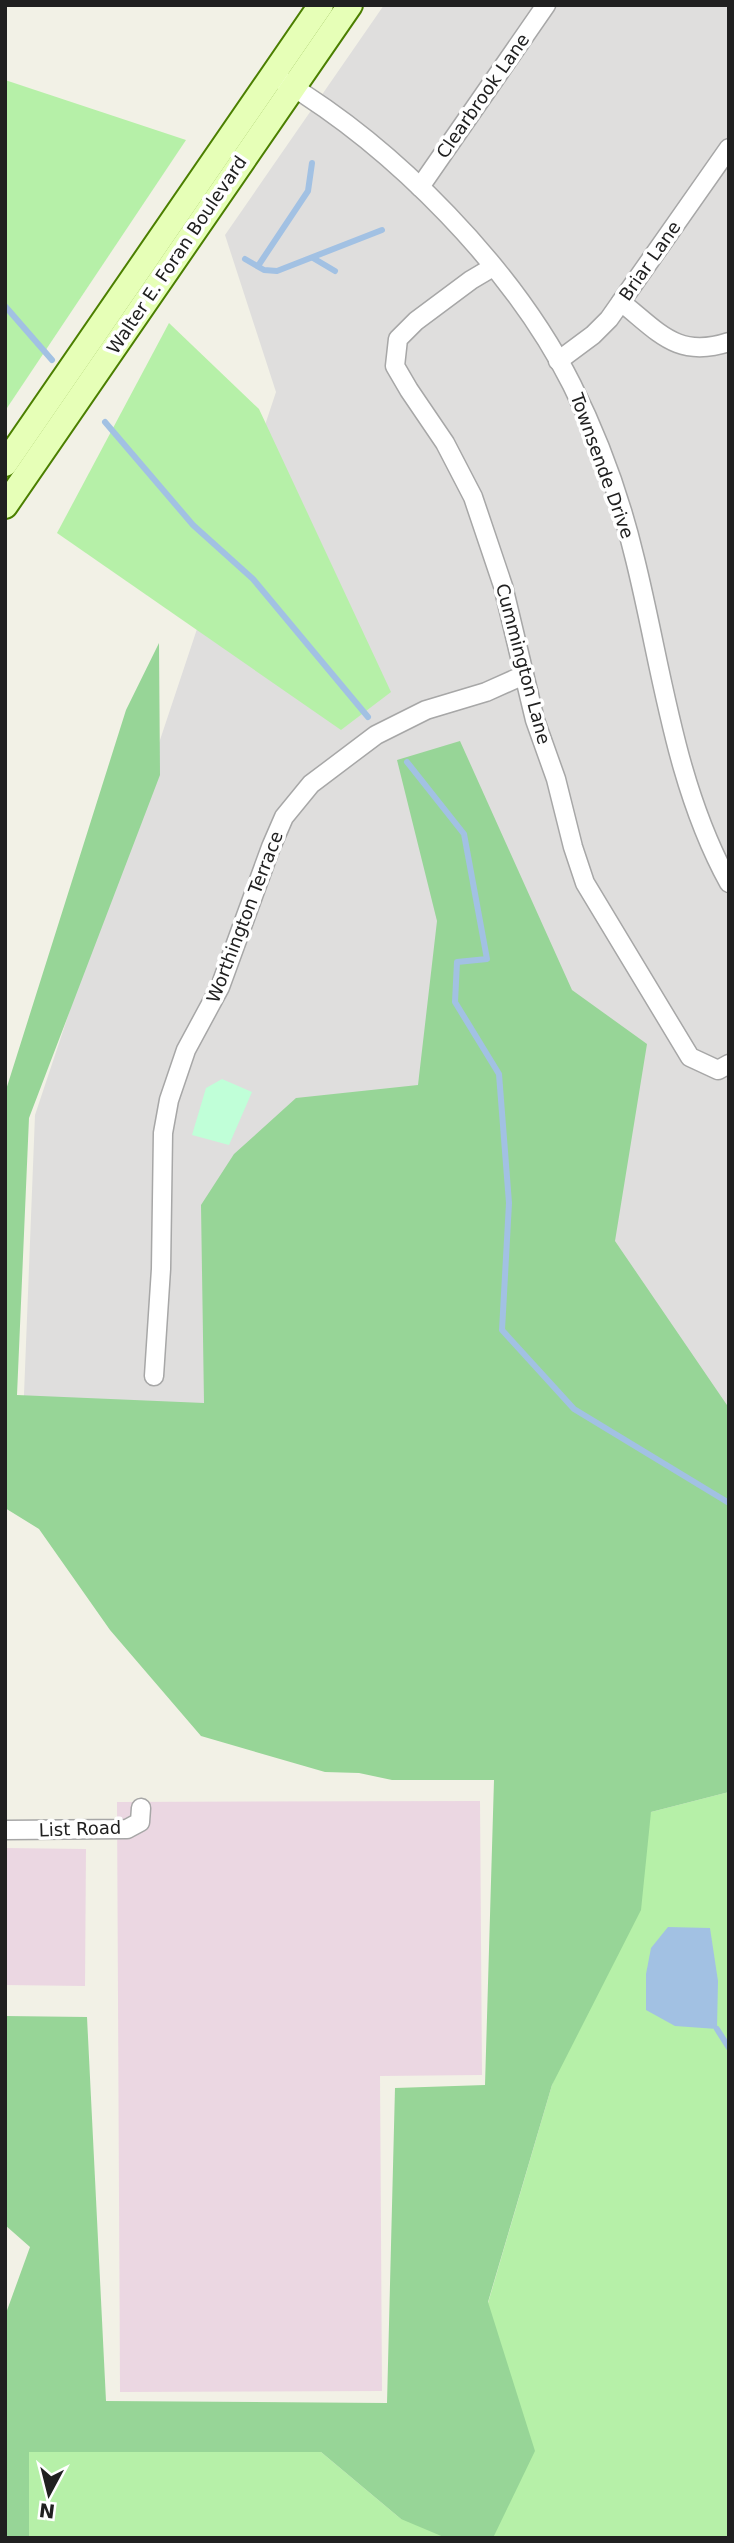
<svg xmlns="http://www.w3.org/2000/svg" width="734" height="2543" viewBox="0 0 734 2543" font-family="'DejaVu Sans',sans-serif">
  <style>
    .residential { fill: #dfdedd }
    .industrial { fill: #ebd7e2 }
    .grass { fill: #b6f0a8 }
    .forest { fill: #97d597 }
    .park { fill: #c0ffd8 }
    .water { fill: #a2c1e3 }
    .lines { fill: none; stroke-linecap: round; stroke-linejoin: round }
    .stream { stroke: #a2c1e3; stroke-width: 6 }
    .street-casing { stroke: #a7a7a7; stroke-width: 21 }
    .secondary-casing { stroke: #4b7f00; stroke-width: 28 }
    .street { stroke: #fff; stroke-width: 18 }
    .secondary { stroke: #e6ffb7; stroke-width: 24 }
    .labels { text-anchor: middle; stroke-width: 7; stroke-linejoin: round; paint-order: stroke }
    .street-label { font-size: 18px; fill: #202020; stroke: #fff }
  </style>
  <rect width="100%" height="100%" fill="#f2f1e6"/>
  <polygon class="residential" points="384,5 729,5 729,1437 23,1420 35,1115 276,392 225,235"/>
  <g class="industrial">
    <polygon points="480,1801 482,2075 380,2076 382,2391 120,2392 117,1802"/>
    <polygon points="5,1848 86,1849 85,1986 5,1985"/>
  </g>
  <g class="grass">
    <polygon points="5,80 186,140 5,411"/>
    <polygon points="169,323 259,409 391,692 341,730 57,533"/>
    <polygon points="729,1792 729,2538 29,2538 29,2452 321,2452 401,2519 488,2303 552,2085 651,1812"/>
  </g>
  <polygon class="forest" points="159,643 160,775 29,1118 17,1395 204,1403 201,1205 234,1154 296,1098 418,1085 437,921 397,760 460,741 572,990 647,1044 615,1241 729,1408 729,1792 651,1812 641,1910 552,2085 488,2302 535,2451 493,2538 446,2538 401,2519 321,2452 29,2452 29,2538 5,2538 5,2316 30,2247 5,2225 5,2016 87,2017 106,2401 387,2403 395,2088 485,2085 494,1780 392,1780 359,1773 325,1772 201,1736 110,1630 39,1529 5,1508 5,1093 126,710"/>
  <polygon class="park" points="222,1079 252,1092 229,1145 192,1135 206,1088"/>
  <polygon class="water" points="668,1927 710,1928 718,1981 717,2029 675,2026 646,2010 646,1974 651,1948"/>
  <g class="lines">
    <g class="stream">
      <polyline points="313,258 335,271"/>
      <polyline points="245,259 264,270 277,271 382,230"/>
      <polyline points="258,266 308,191 312,163"/>
      <polyline points="5,306 52,360"/>
      <polyline points="105,422 193,525 253,579 368,717"/>
      <polyline points="407,762 464,834 487,959 457,962 455,1002 499,1074 509,1203 502,1330 574,1409 729,1503"/>
      <polyline points="717,2029 729,2048"/>
    </g>
    <defs>
      <g id="street">
        <path d="M283,81C395,148 513,268 572,385C599,439 621,500 635,559C662,668 674,783 729,883"/>
        <polyline points="420,187 546,5"/>
        <polyline points="493,267 471,280 416,321 398,339 395,366 409,390 445,443 473,497 503,586 535,720 556,779 573,847 585,883 690,1057 718,1070 729,1064"/>
        <path d="M621,302C659,332 677,359 729,342"/>
        <polyline points="558,361 593,335 609,319 729,148"/>
        <polyline points="154,1376 161,1269 163,1133 169,1100 186,1050 220,987 271,847 284,817 311,784 376,735 426,710 486,692 524,675"/>
        <polyline points="5,1830 127,1829 140,1822 141,1808"/>
      </g>
      <g id="secondary">
        <polyline points="5,464 321,5"/>
        <polyline points="5,506 350,5"/>
      </g>
    </defs>
    <use href="#street" class="street-casing"/>
    <use href="#secondary" class="secondary-casing"/>
    <use href="#street" class="street"/>
    <use href="#secondary" class="secondary"/>
  </g>
  <g class="labels">
    <g class="street-label">
      <text transform="translate(483 96) rotate(-55)" y="6">Clearbrook Lane</text>
      <text transform="translate(177 255) rotate(-56)" y="6">Walter E. Foran Boulevard</text>
      <text transform="translate(650 261) rotate(-55)" y="6">Briar Lane</text>
      <text transform="translate(602 466) rotate(70)" y="6">Townsende Drive</text>
      <text transform="translate(523 664) rotate(75)" y="6">Cummington Lane</text>
      <text transform="translate(245 917) rotate(-69)" y="6">Worthington Terrace</text>
      <text transform="translate(80 1829) rotate(-2)" y="6">List Road</text>
    </g>
  </g>
  <rect width="734" height="2543" fill="none" stroke="#202020" stroke-width="14"/>
  <g transform="translate(49 2494) rotate(187)" stroke="#ffffff" stroke-width="5" paint-order="stroke">
  <path d="M0-5L12 26L0 18L-12 26Z" fill="#202020"/>
  <text y="-10" font-size="19" font-weight="bold" text-anchor="middle" fill="#202020">N</text>
  </g>
</svg>
